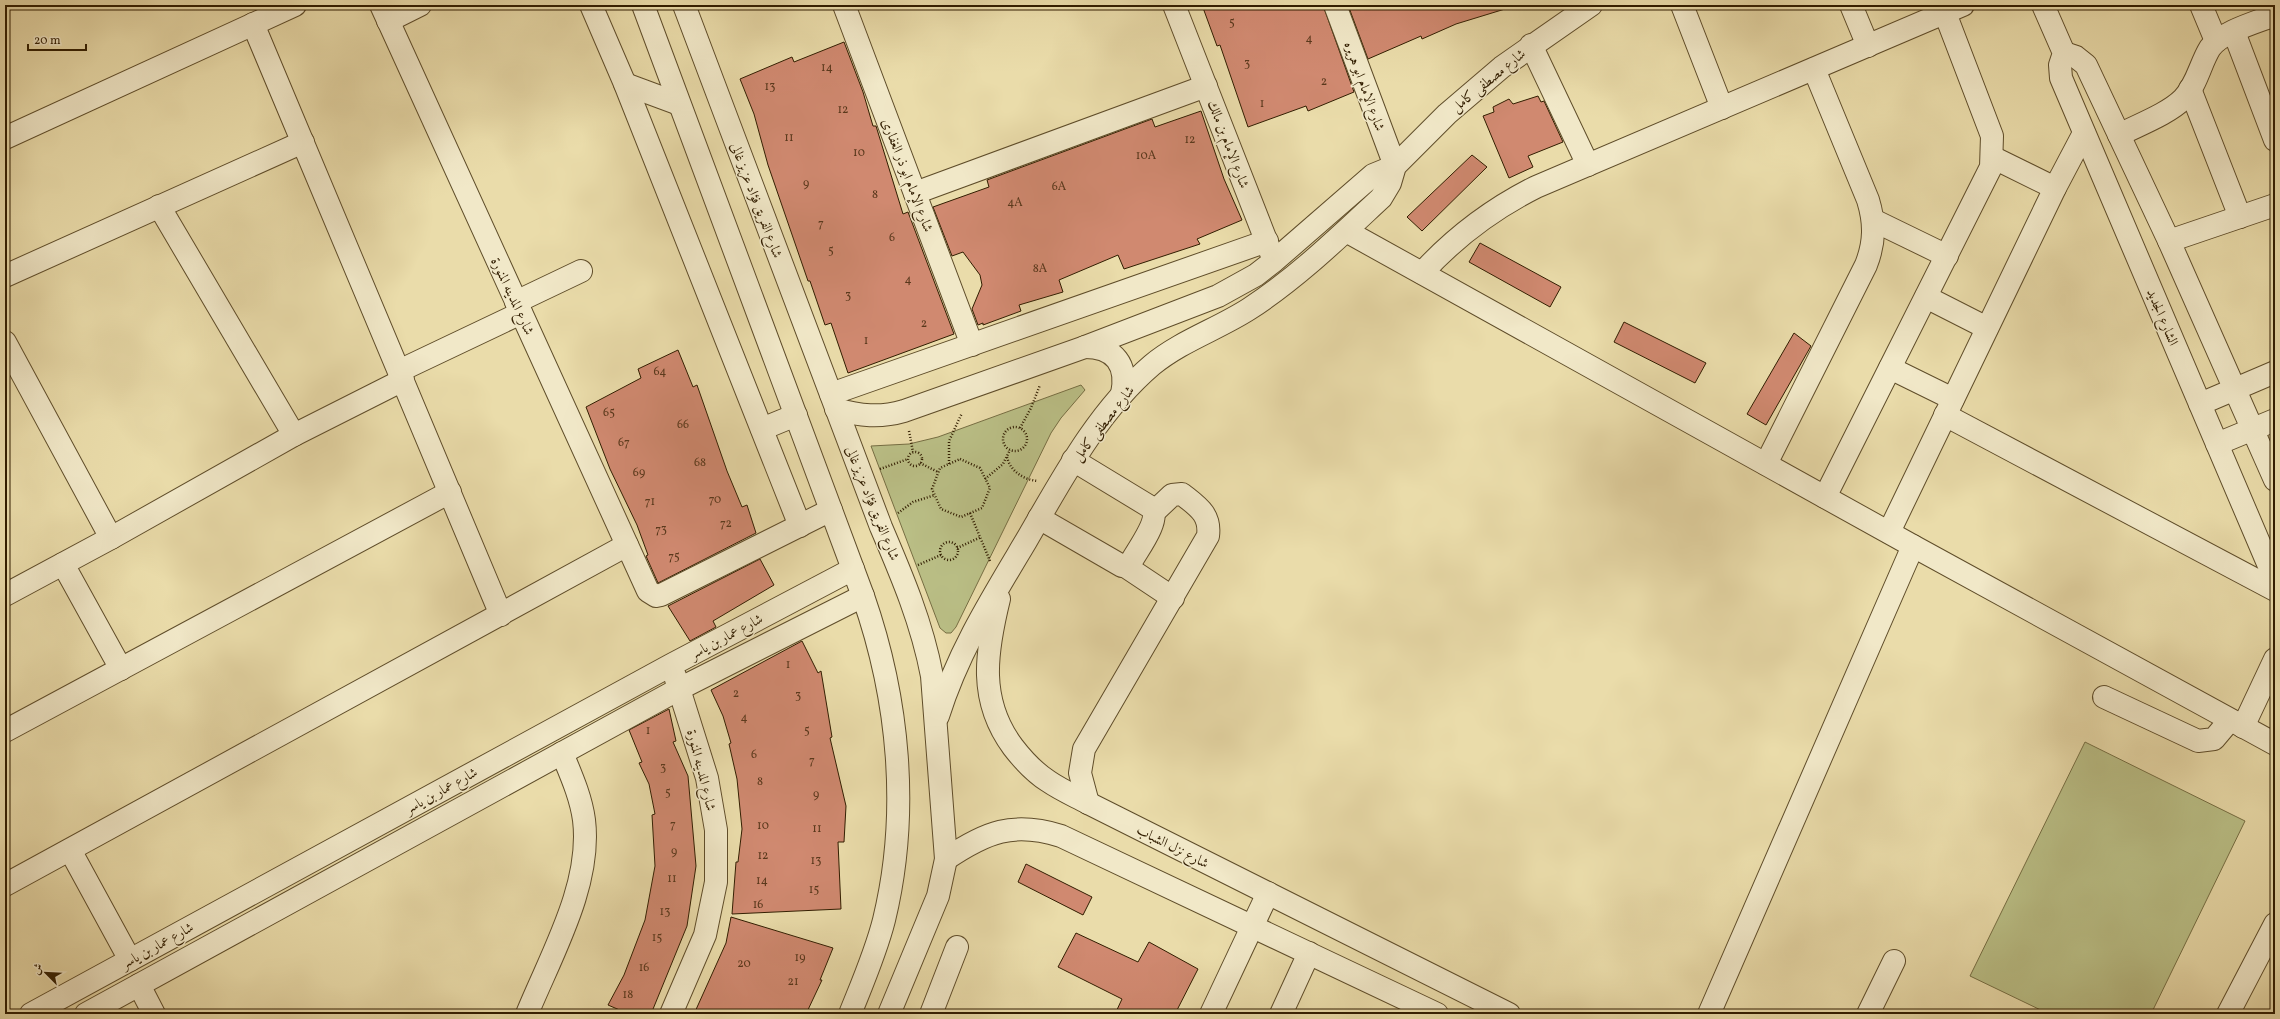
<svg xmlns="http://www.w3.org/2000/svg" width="2280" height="1019" viewBox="0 0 2280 1019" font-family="Vollkorn,Amiri,serif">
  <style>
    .green { fill: #babf86; stroke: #766e43 }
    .building { fill: #d08970; stroke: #311d00 }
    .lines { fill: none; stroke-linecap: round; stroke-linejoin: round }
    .minor-casing { stroke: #5f4d2a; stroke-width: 24 }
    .path { stroke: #311d00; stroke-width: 2.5; stroke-dasharray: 1 2; stroke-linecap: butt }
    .minor { stroke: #f1e8c8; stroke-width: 22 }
    .labels { text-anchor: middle; stroke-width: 3; stroke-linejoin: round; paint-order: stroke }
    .number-label { font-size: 12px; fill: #59381c }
    .street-label { font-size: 14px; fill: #311d00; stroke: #f1e8c8 }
  </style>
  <rect width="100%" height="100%" fill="#eadcaa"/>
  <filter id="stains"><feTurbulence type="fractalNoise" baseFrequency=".005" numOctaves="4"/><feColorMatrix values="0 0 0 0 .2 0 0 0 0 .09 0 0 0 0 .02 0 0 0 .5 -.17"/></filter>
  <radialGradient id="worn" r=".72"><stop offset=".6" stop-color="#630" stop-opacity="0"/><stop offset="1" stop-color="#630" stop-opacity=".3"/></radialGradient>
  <g class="green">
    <polygon points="1081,385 1085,390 1061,418 1051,433 956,627 951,633 946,633 940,628 871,446 909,444 938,437"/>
    <polygon points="2085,742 2245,821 2151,1014 2049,1014 1970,976"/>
  </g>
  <g class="building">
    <polygon points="1202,5 1323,5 1354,92 1308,111 1306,106 1248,127 1220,45 1217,46"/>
    <polygon points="1348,5 1504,5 1505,9 1456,24 1422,39 1421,36 1368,59"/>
    <polygon points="844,42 863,92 873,126 876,126 903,214 908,212 954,334 848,373 831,323 825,325 810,281 808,281 768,165 754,114 740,79 792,57 794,62"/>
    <polygon points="1538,96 1541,102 1544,101 1563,142 1528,156 1533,167 1509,178 1483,116 1494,112 1493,107 1509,99 1513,104"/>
    <polygon points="1201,111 1224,179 1242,220 1197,239 1200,244 1124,269 1118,255 1059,280 1063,292 1019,305 1021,311 983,325 983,323 978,325 972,309 982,285 980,275 963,252 952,256 933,207 989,187 987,180 1152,119 1155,127"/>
    <polygon points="1472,155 1487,167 1422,231 1407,217"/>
    <polygon points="1480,243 1561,287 1550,307 1469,262"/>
    <polygon points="1624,322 1706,363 1695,383 1614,342"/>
    <polygon points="1794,333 1811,346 1766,425 1747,414"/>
    <polygon points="678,350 693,387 697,385 727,471 742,507 747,505 756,533 658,583 646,556 648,555 637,525 610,469 586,407 641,378 638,369"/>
    <polygon points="760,559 774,585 713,621 716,627 690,641 668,606"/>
    <polygon points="802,641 818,673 821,671 832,737 830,738 846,806 844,842 838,842 841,909 732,914 736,862 738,862 742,829 737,779 729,744 731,743 723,716 711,690"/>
    <polygon points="669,709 676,741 673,742 688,776 696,866 687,926 651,1014 629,1014 608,1005 624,975 645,920 655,866 652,815 655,814 649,784 639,763 642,762 629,730"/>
    <polygon points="1026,864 1092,897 1083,915 1018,882"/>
    <polygon points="731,917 833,948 820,980 822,980 806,1014 694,1014 726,943"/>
    <polygon points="1076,933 1138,962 1149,942 1198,969 1175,1014 1115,1014 1122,999 1058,967"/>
  </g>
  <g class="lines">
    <defs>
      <g id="minor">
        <polyline points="381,5 648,591 656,596 661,595 831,510"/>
        <polyline points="591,5 625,84 800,526"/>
        <path d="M643,5L863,596C899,699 910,813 884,920C876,952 862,984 850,1014"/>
        <path d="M684,5L881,527C902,576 922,623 932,676L946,859L938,896L889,1014"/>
        <polyline points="844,5 972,345"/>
        <polyline points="1174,5 1271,253"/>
        <polyline points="1335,5 1395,166"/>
        <polyline points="1682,5 1722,108"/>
        <polyline points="1851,5 1868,46"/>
        <polyline points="2043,5 2064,53 2060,65 2061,78 2275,580"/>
        <polyline points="2201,5 2216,41"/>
        <polyline points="388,21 420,5"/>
        <polyline points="253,24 501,615"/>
        <polyline points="2234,32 2275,140"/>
        <polyline points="1531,45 1588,165"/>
        <polyline points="2064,53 2076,57 2086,65 2169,241 2275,480"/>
        <polyline points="625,84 679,104"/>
        <polyline points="2190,89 2240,217"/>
        <path d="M2119,135C2138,125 2168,114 2183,99C2197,85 2200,64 2210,48C2221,32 2257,22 2275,15"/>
        <polyline points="5,138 295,5"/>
        <polyline points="1992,157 2055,188"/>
        <polyline points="915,193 1206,86"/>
        <polyline points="159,206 294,435"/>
        <polyline points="1873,220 1947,256"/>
        <polyline points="1346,231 1913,546 2275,744"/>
        <polyline points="2169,241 2275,205"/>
        <path d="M1422,273C1455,237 1492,209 1536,187L1963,5"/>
        <polyline points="5,276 303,142"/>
        <polyline points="1926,297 1987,328"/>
        <polyline points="516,302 581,271"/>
        <polyline points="5,342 111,538"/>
        <path d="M1085,347C1115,347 1128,365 1122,394"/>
        <polyline points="1890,368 1953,399"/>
        <polyline points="399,371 521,313"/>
        <polyline points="831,394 1267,241"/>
        <polyline points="2200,404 2275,372"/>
        <path d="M836,409C860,416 880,418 904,411L1085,347L1218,296L1256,275L1274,261L1373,175L1395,166"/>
        <polyline points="1945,415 2275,590"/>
        <polyline points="762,429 796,415"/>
        <polyline points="2217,444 2275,420"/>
        <path d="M1766,464L1866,265C1875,242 1875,223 1868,200L1814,69"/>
        <polyline points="1825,497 1991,167 1992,136 1945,13"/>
        <path d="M1039,518L1122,566L1128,565L1131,562C1138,549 1160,521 1152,508L1073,460"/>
        <polyline points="1889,532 2055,188 2084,133"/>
        <polyline points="63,564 121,669"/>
        <polyline points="1125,566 1173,598"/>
        <polyline points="5,595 111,538 294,435 403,380"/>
        <path d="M999,599C986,652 978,700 1013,747C1023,760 1034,772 1048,781C1061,790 1075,796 1088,803L1509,1014"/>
        <polyline points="2104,697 2198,741 2214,739 2230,720"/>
        <path d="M938,716C958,652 992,598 1026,541C1062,479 1097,412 1152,365C1181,341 1218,329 1249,309C1297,278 1339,237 1381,198L1390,183L1395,166L1447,114L1502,67L1591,5"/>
        <polyline points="2243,727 2275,659"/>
        <polyline points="5,731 450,492"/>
        <path d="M1088,803L1080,773L1084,749L1208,536C1211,514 1197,506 1182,494L1172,495L1154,512"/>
        <polyline points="70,850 130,960"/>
        <path d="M946,859C986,832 1013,821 1061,836L1437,1014"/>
        <polyline points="5,885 627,545"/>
        <polyline points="139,985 154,1014"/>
        <polyline points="31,1014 671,665 853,569"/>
        <polyline points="86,1014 679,689 863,596"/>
        <path d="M527,1014C551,955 592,885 584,820C581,797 571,775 562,753"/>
        <polyline points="671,1014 705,935 716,882 716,830 707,778 675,676"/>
        <polyline points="931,1014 957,947"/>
        <polyline points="1211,1014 1268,893"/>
        <polyline points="1281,1014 1309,953"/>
        <polyline points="1709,1014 1913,546"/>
        <polyline points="1868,1014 1894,961"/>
        <polyline points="2228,1014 2275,924"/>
      </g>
    </defs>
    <use href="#minor" class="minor-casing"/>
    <g class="path">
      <circle cx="1015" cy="439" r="12"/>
      <polyline points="1020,428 1031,408 1040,385"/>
      <polyline points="909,431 913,452"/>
      <circle cx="915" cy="459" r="7"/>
      <path d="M1007,457C1010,471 1024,480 1038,481"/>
      <polygon points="960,459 980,468 990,488 982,508 961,517 941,509 932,489 940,468"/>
      <polyline points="920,463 938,472"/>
      <polyline points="949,464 949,441 962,413"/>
      <polyline points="880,469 908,459"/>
      <polyline points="985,479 1003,464 1010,450"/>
      <polyline points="898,513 913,502 935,495"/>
      <polyline points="970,513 990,561"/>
      <circle cx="949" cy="551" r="9"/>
      <polyline points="957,548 981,537"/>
      <polyline points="918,565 941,555"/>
    </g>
    <use href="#minor" class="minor"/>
  </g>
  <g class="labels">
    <g class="number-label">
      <text x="1232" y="26">5</text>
      <text x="1309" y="42">4</text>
      <text x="1247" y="67">3</text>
      <text x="827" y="71">14</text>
      <text x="1324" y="85">2</text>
      <text x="770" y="90">13</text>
      <text x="1262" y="107">1</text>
      <text x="843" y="113">12</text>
      <text x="789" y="141">11</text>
      <text x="1190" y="143">12</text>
      <text x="859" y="156">10</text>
      <text x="1146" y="159">10A</text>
      <text x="806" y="187">9</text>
      <text x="1059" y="190">6A</text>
      <text x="875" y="198">8</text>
      <text x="1015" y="206">4A</text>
      <text x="821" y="227">7</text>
      <text x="892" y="241">6</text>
      <text x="831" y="254">5</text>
      <text x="1040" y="272">8A</text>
      <text x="908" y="283">4</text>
      <text x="848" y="299">3</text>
      <text x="924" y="327">2</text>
      <text x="866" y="344">1</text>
      <text x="660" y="375">64</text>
      <text x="609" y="416">65</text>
      <text x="683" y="428">66</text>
      <text x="624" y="446">67</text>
      <text x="700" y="466">68</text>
      <text x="639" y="476">69</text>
      <text x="715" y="503">70</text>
      <text x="650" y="505">71</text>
      <text x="726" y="527">72</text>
      <text x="661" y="533">73</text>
      <text x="674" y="560">75</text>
      <text x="788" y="668">1</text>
      <text x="736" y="697">2</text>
      <text x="798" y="699">3</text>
      <text x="744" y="721">4</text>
      <text x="648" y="734">1</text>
      <text x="807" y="734">5</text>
      <text x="754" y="758">6</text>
      <text x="812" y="764">7</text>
      <text x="663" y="771">3</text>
      <text x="760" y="785">8</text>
      <text x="668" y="796">5</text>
      <text x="816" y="798">9</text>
      <text x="673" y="828">7</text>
      <text x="763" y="829">10</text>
      <text x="817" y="832">11</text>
      <text x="674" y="855">9</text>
      <text x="763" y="859">12</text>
      <text x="816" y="864">13</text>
      <text x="672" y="882">11</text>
      <text x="762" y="884">14</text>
      <text x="814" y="893">15</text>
      <text x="758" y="908">16</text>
      <text x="665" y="915">13</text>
      <text x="657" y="941">15</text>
      <text x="800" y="961">19</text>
      <text x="744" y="967">20</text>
      <text x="644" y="971">16</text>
      <text x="793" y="985">21</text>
      <text x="628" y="998">18</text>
    </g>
    <g class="street-label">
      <text transform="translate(1488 80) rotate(-39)" y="5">شارع مصطفى كامل</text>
      <text transform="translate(1365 86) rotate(70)" y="5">شارع الإمام ابو هريره</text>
      <text transform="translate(1229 144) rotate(69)" y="5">شارع الإمام بن مالك</text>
      <text transform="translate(908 175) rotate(69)" y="5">شارع الإمام ابو ذر الغفارى</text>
      <text transform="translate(757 200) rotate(69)" y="5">شارع الفريق فؤاد عزيز غالى</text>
      <text transform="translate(513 296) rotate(65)" y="5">شارع المدينه المنورة</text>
      <text transform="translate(2163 317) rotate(67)" y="5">الشارع الجديد</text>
      <text transform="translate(1103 423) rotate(-52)" y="5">شارع مصطفى كامل</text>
      <text transform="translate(873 503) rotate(68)" y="5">شارع الفريق فؤاد عزيز غالى</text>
      <text transform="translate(726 636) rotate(-28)" y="5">شارع عمار بن ياسر</text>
      <text transform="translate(702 770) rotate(76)" y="5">شارع المدينه المنورة</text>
      <text transform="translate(441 790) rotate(-29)" y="5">شارع عمار بن ياسر</text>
      <text transform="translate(1173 846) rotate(27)" y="5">شارع نزل الشباب</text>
      <text transform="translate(157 945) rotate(-29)" y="5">شارع عمار بن ياسر</text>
    </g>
  </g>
  <rect width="2280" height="1019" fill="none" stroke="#eadcaa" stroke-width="20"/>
  <rect x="6" y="6" width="2268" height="1007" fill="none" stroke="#311d00" stroke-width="2"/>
  <rect x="10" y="10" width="2260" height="999" fill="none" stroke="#311d00"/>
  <g transform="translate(46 973) rotate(294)" stroke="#f1e8c8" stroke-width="3" paint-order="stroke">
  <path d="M0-3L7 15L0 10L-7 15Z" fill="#311d00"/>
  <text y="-6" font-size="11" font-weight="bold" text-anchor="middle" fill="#311d00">ش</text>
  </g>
  <path d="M28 44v6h58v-6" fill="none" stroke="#311d00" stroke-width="2"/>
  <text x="34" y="44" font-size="12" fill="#311d00" stroke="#f1e8c8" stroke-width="3" paint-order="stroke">20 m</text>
  <rect width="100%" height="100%" filter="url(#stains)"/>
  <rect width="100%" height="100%" fill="url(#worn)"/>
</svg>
